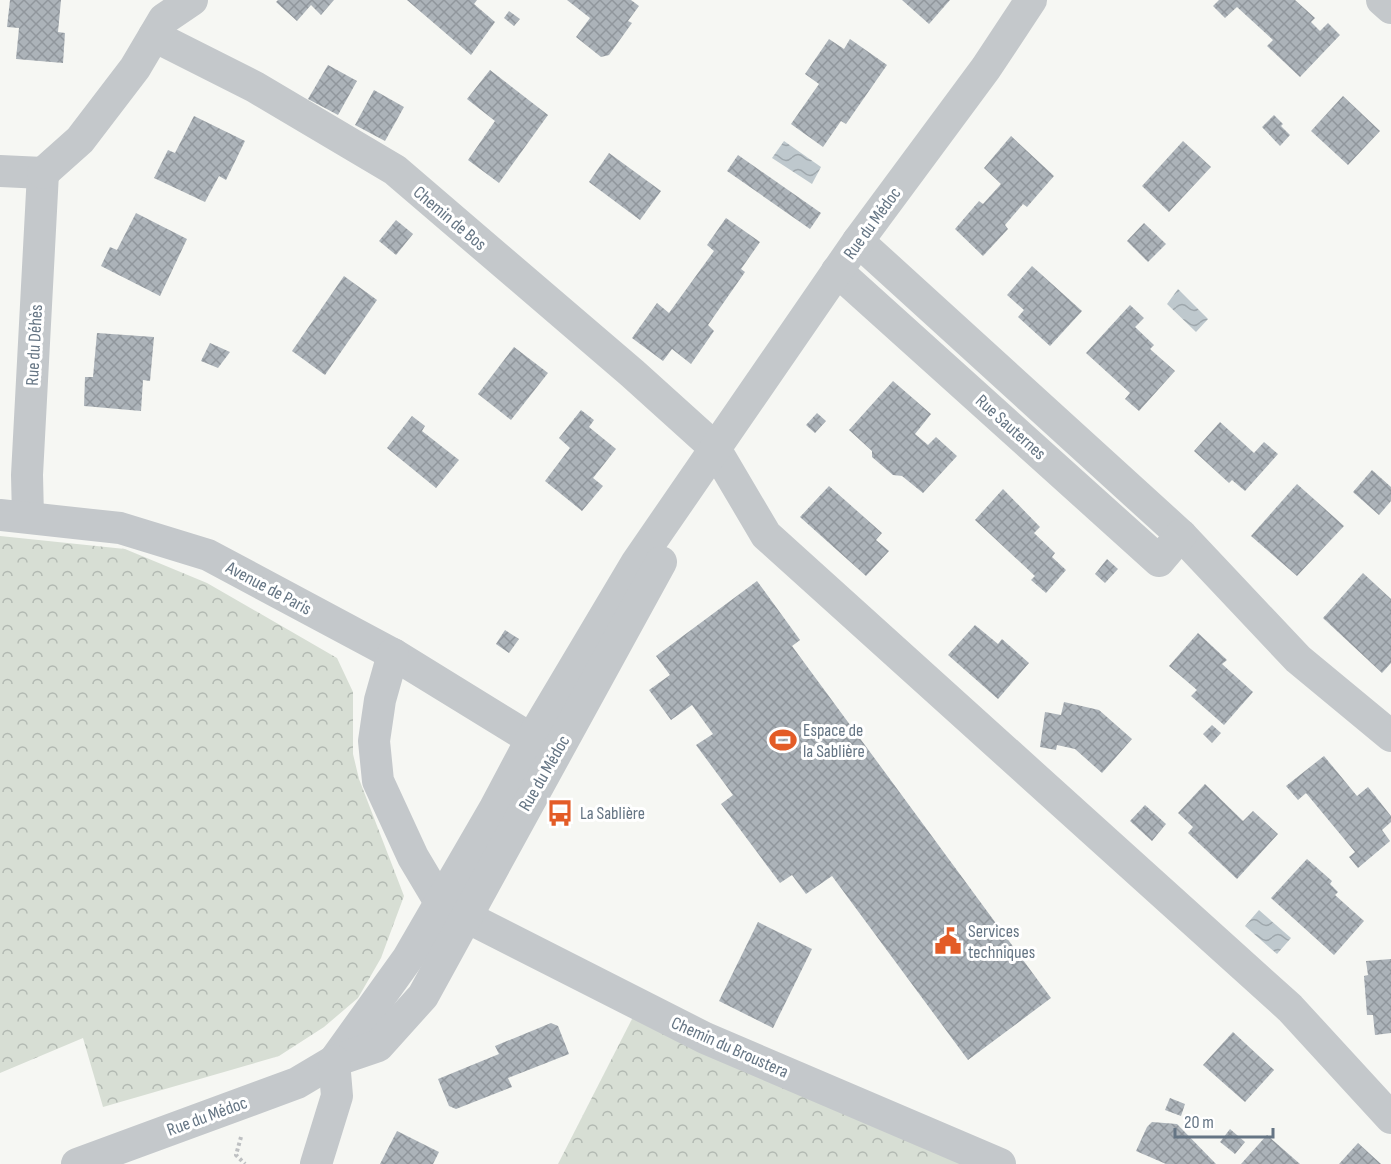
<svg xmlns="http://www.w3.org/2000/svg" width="1391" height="1164" viewBox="0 0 1391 1164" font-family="'Sofia Sans Condensed',sans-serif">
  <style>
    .forest { fill: url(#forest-crowns) }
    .water { fill: url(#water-waves) }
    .building { fill: url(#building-cross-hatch) }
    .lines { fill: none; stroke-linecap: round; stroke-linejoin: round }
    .path { stroke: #bec0c2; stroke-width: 4; stroke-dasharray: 3 3; stroke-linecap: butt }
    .minor { stroke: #c4c8cb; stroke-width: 32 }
    .labels { text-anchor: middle; stroke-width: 6; stroke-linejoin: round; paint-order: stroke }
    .street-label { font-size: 18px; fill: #657584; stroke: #fff }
    .poi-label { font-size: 18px; fill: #657584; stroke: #fff; text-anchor: start }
  </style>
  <defs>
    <pattern id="forest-crowns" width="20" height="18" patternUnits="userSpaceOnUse" patternTransform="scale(1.5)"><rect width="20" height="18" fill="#d7ded4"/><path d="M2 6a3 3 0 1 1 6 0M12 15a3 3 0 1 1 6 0" fill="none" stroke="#b2b9b2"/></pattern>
    <pattern id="water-waves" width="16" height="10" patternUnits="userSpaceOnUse" patternTransform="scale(1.5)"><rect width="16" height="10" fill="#bec8cd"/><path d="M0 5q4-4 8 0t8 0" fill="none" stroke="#9ea7ac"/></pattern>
    <pattern id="building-cross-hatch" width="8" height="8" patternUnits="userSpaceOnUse" patternTransform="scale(1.5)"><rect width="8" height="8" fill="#acb3b9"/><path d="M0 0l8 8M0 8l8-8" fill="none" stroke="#90969c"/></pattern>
  </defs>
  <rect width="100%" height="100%" fill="#f6f7f3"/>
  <g class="forest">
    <polygon points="0,536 125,549 207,583 337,658 353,692 353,754 359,779 404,896 381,958 358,998 324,1027 279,1056 103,1107 83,1038 0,1073"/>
    <polygon points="633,1017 972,1164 558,1164"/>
  </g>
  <g class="water">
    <polygon points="784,141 821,167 812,184 772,158"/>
    <polygon points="1178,289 1208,319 1196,332 1167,304"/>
    <polygon points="1259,910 1291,938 1277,954 1245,926"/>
  </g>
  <g class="building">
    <polygon points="10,0 61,0 58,32 65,33 63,63 16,59 19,28 7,27"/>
    <polygon points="278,0 334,0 321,15 311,5 297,21 276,2"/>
    <polygon points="407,0 477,0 474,4 495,22 471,55"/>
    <polygon points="567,0 631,0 639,6 628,21 632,23 609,55 601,57 576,37 590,18"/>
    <polygon points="902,0 950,0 929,24"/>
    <polygon points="1219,0 1295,0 1315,18 1311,22 1320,31 1328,23 1340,35 1300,77 1267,46 1273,40 1237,7 1225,18 1213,6"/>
    <polygon points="509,11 520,19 514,26 504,18"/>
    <polygon points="829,39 844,49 850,39 887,65 846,124 841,121 823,147 791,124 819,84 805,74"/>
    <polygon points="328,65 357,81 338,115 308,99"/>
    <polygon points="490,70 548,115 499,183 468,160 495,121 467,99"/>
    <polygon points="374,90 404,107 385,141 355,125"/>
    <polygon points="1343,96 1380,131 1348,165 1311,131"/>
    <polygon points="1274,115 1283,124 1281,126 1290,135 1280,146 1262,127"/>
    <polygon points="194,116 245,141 226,180 219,176 205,202 154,178 168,150 175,153"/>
    <polygon points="1011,136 1054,176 1027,207 1023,204 1005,225 1008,229 983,256 955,229 979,201 983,204 1001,184 984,168"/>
    <polygon points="1183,141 1211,167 1169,212 1142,186"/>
    <polygon points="609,153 661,191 640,220 589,182"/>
    <polygon points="738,155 821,213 810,229 727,171"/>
    <polygon points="136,213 187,239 160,296 101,266 110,247 117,250"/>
    <polygon points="726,218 760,242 741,269 745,272 708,325 714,331 691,364 672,349 663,361 632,338 657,303 669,313 714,251 707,245"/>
    <polygon points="396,220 413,234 396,255 379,241"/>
    <polygon points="1144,223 1166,244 1148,262 1127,241"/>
    <polygon points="1032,266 1082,311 1050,346 1018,317 1024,310 1007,295"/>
    <polygon points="344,276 377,300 325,375 292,351"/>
    <polygon points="1130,305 1144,318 1135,327 1154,345 1150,349 1175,371 1139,411 1125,399 1130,393 1086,353"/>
    <polygon points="97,333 154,337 150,381 143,380 141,411 84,406 85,377 93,377"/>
    <polygon points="210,343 230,352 218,368 201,361"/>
    <polygon points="514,347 548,373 511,420 478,394"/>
    <polygon points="893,381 931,414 915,434 928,445 936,437 957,456 923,493 902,476 893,475 872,457 872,451 849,430"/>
    <polygon points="581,410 594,420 589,427 616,449 593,478 603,486 582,511 545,481 570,448 559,438"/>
    <polygon points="817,413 826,421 815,433 806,425"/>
    <polygon points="412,416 425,426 422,431 459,460 436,488 387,448"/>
    <polygon points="1220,422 1254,453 1264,442 1278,454 1245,491 1232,480 1229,483 1194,451"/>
    <polygon points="1372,470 1391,487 1391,501 1379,515 1353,492"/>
    <polygon points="1297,484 1344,526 1297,576 1251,536"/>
    <polygon points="829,486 882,533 876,540 889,551 866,576 800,517"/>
    <polygon points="1003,489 1040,527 1034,533 1055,553 1052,557 1066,570 1046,593 1031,580 1035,576 975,520"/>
    <polygon points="1107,559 1118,569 1105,583 1095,574"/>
    <polygon points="1363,573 1391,599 1391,663 1382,673 1323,618"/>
    <polygon points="757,581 800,640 792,646 1051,998 968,1060 832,876 806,894 792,875 780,883 721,804 733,795 696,745 713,734 692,705 671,720 649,690 670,675 656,656"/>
    <polygon points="975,625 998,644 1002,639 1029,663 998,699 948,655"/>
    <polygon points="505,630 519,639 509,653 496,644"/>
    <polygon points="1198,633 1227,660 1222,664 1253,692 1224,725 1191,696 1197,690 1169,666"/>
    <polygon points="1064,702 1099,710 1132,739 1102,773 1075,749 1057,745 1056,750 1040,747 1045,712 1061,715"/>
    <polygon points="1212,725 1221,733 1212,743 1203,734"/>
    <polygon points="1324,756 1357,796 1368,787 1391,816 1391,822 1382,830 1390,841 1358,868 1349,857 1355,852 1306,793 1298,800 1286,786"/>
    <polygon points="1205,784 1243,821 1253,811 1278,834 1237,879 1188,833 1193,827 1178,813"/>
    <polygon points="1145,805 1166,824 1152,841 1130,821"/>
    <polygon points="1307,859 1332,881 1330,884 1338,892 1335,895 1364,921 1334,955 1271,898"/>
    <polygon points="758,922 812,949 773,1028 719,1001"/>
    <polygon points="1391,959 1391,1033 1375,1035 1373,1015 1367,1015 1364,976 1368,975 1366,961"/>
    <polygon points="551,1023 558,1026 569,1054 508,1078 512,1087 456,1109 449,1106 438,1079 499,1054 495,1046"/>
    <polygon points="1233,1032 1274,1070 1245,1102 1203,1065"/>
    <polygon points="1170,1098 1185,1104 1181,1116 1165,1110"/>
    <polygon points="1152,1122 1177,1124 1216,1164 1166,1164 1136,1151 1147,1127"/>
    <polygon points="1230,1129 1245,1142 1235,1154 1220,1142"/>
    <polygon points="397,1131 439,1152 433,1164 380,1164"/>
    <polygon points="1267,1135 1300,1164 1241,1164"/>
    <polygon points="1358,1143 1381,1164 1339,1164"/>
  </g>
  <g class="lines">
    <polyline class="path" points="241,1137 236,1155 245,1164"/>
    <g class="minor">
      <polyline points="1382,0 1391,8"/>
      <polyline points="154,36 255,87 395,170 632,373 714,447 766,535 1290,1008 1391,1118"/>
      <polyline points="0,171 43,173 27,475 28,517"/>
      <polyline points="43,173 80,140 135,68 164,19 192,0"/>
      <polyline points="858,241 1181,535 1298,659 1391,736"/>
      <polyline points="837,271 1159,561 1181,535"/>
      <polyline points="0,515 120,528 208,555 393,654 549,750"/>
      <polyline points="393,654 380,700 374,741 378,781 413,857 441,904 705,1038 1000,1164"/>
      <polyline points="334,1061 408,958 495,808 531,740 637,562 858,241 986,68 1031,0"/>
      <polyline points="77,1164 297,1083 334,1061 378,1046 423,996 661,562"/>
      <polyline points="316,1164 337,1096 334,1061"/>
    </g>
  </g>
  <defs>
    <symbol id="stadium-bare" viewBox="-9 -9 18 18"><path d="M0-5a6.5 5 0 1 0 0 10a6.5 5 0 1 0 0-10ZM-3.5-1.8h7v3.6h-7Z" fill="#e35c27" stroke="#fff" stroke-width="2.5" paint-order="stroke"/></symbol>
    <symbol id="bus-bare" viewBox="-9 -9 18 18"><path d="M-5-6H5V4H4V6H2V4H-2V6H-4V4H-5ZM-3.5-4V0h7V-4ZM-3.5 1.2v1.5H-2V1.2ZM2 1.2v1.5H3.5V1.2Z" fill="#e35c27" stroke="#fff" stroke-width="2.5" paint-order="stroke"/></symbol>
    <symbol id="civic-bare" viewBox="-9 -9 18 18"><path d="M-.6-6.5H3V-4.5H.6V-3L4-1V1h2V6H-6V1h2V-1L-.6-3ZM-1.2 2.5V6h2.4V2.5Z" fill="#e35c27" stroke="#fff" stroke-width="2.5" paint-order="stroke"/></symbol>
  </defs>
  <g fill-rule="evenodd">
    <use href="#stadium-bare" x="764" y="721" width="38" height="38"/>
    <use href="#bus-bare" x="541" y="794" width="38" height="38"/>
    <use href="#civic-bare" x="929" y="922" width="38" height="38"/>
  </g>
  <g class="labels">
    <g class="street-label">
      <text transform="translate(450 218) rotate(40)" y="6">Chemin de Bos</text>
      <text transform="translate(872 223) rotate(-54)" y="6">Rue du Médoc</text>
      <text transform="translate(34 345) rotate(-87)" y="6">Rue du Déhès</text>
      <text transform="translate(1011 427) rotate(42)" y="6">Rue Sauternes</text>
      <text transform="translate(269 588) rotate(28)" y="6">Avenue de Paris</text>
      <text transform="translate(544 773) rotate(-60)" y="6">Rue du Médoc</text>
      <text transform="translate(730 1047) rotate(24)" y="6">Chemin du Broustera</text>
      <text transform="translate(207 1116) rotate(-20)" y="6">Rue du Médoc</text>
    </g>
    <g class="poi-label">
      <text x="803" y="736">Espace de<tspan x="803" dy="21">la Sablière</tspan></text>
      <text x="580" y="819">La Sablière</text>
      <text x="968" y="937">Services<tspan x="968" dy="21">techniques</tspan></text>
    </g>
  </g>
  <path d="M1175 1128v9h98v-9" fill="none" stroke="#657584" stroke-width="3"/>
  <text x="1184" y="1128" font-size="18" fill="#657584" stroke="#ffffff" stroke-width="4.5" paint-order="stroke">20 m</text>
</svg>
